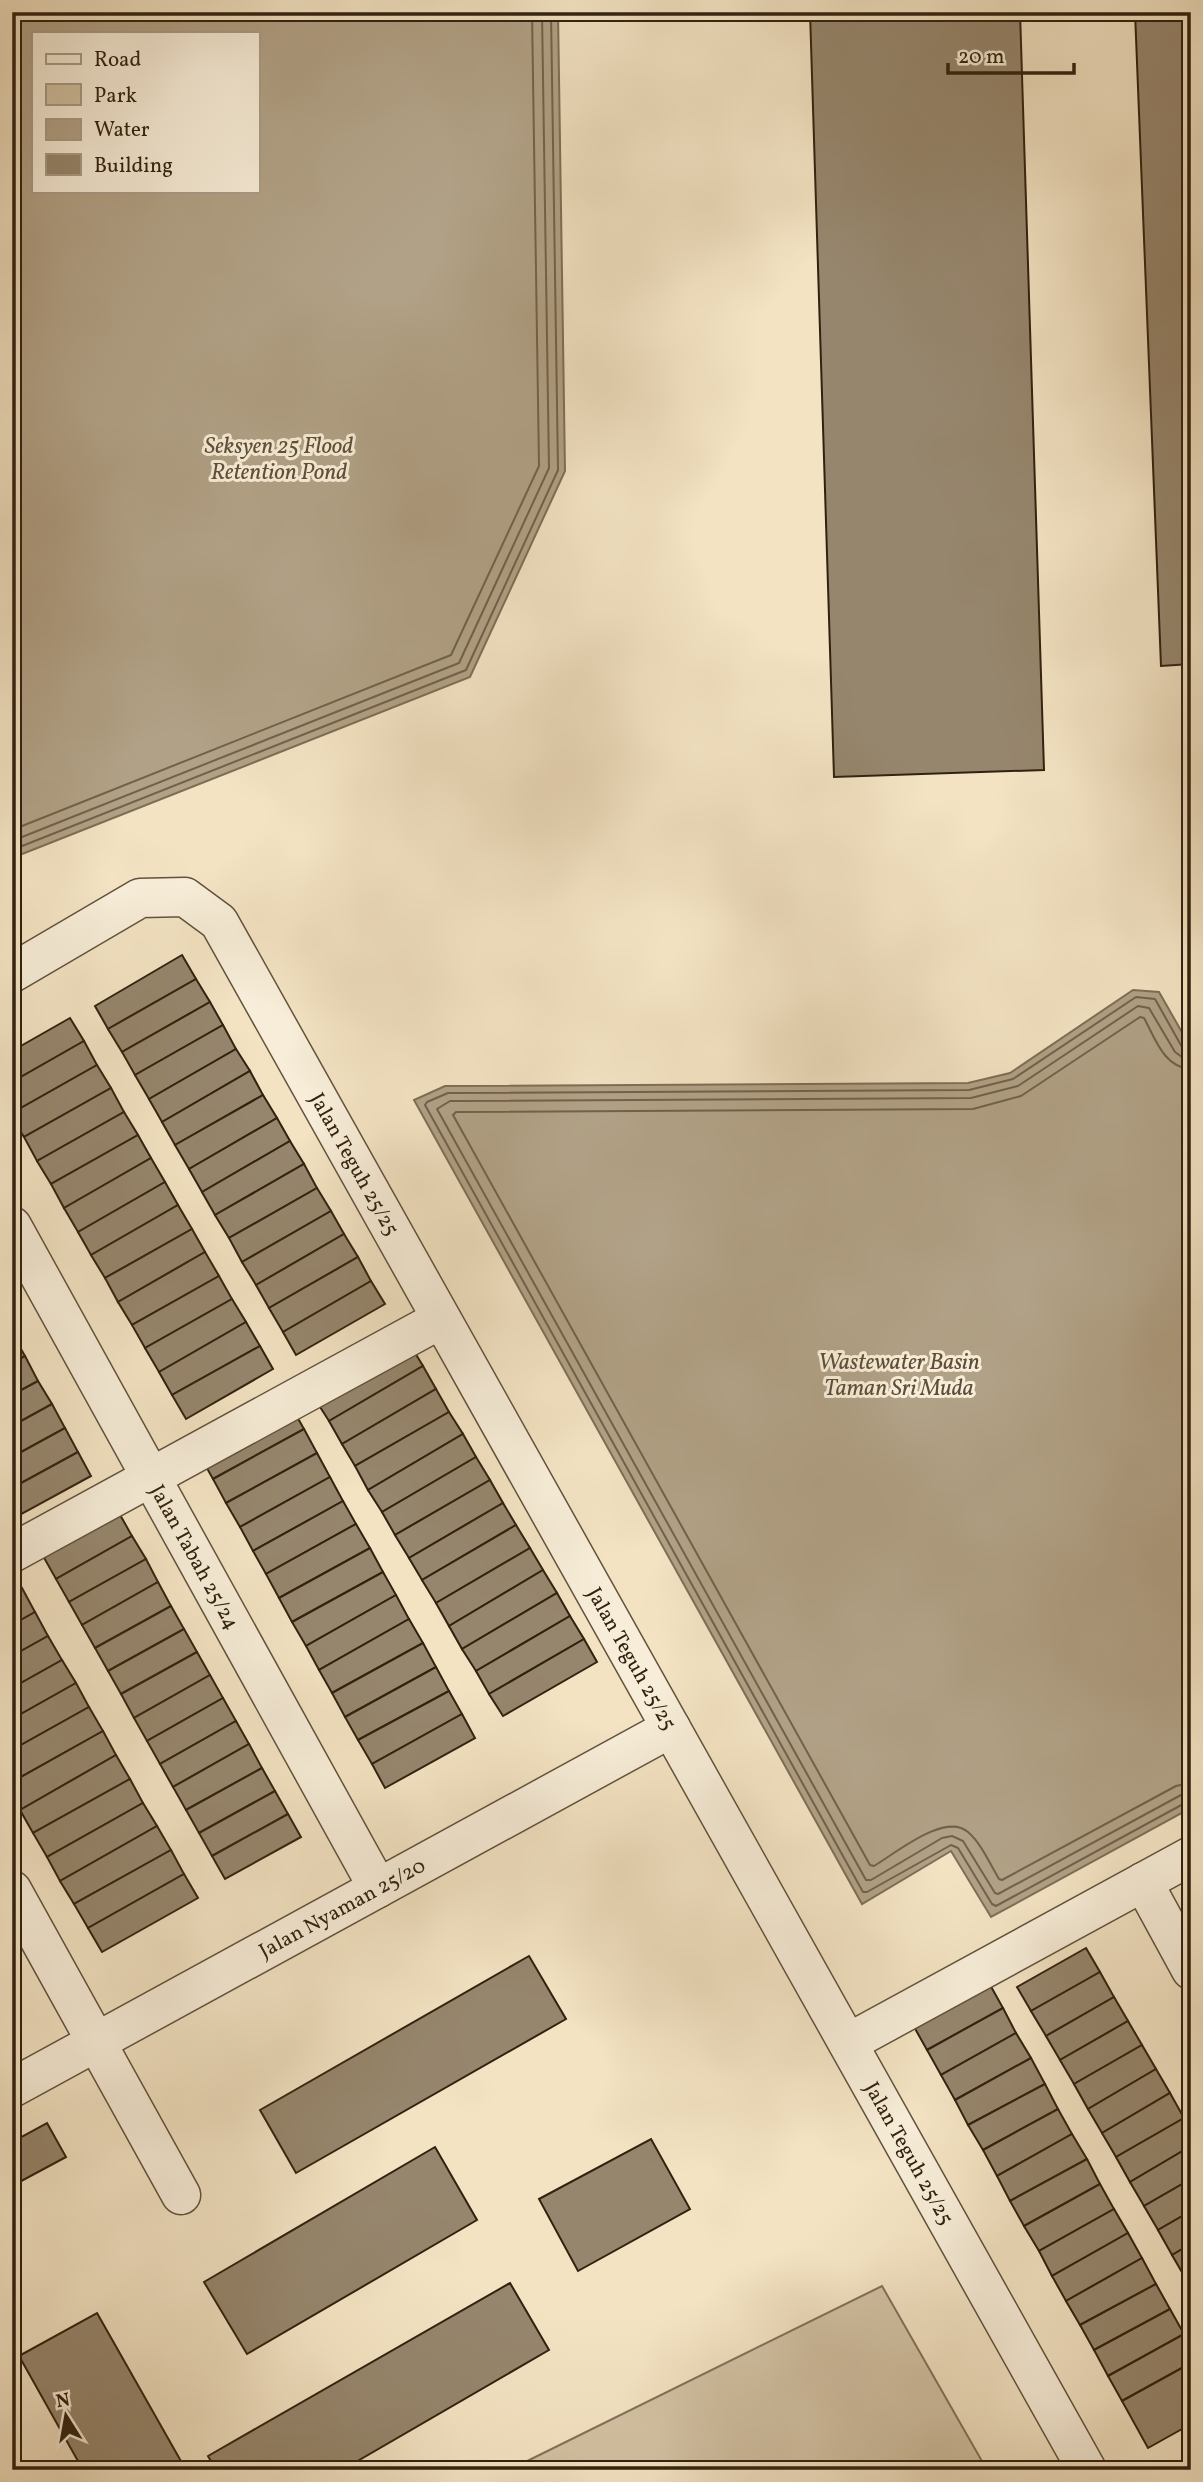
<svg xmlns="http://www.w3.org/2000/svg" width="1203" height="2482" viewBox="0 0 1203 2482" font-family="Vollkorn,serif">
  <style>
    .green { fill: #d2c2a4; stroke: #82725a; stroke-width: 2 }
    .water { fill: #b1a186; stroke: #7e6e56; stroke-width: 2; fill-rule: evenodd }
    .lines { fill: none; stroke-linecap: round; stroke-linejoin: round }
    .shore { stroke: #71624a; stroke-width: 2 }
    .building { fill: #96866d; stroke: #31220f; stroke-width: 2 }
    .minor-casing { stroke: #62523c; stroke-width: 41 }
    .minor { stroke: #f7edd8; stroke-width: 38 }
    .labels { text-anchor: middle; stroke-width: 6; stroke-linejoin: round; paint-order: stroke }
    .street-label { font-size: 21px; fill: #31220f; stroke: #f7edd8 }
    .water-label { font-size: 23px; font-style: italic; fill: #5e4e39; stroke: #f7edd8 }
  </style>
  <rect width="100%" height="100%" fill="#f3e3c3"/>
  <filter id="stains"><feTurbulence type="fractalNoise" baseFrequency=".00286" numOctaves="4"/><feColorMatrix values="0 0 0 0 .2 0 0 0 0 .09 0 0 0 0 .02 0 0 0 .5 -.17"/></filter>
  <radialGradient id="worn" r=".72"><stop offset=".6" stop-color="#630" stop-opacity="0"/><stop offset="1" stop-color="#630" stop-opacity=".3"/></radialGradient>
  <polygon class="green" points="882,2286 987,2470 509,2470"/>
  <g class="water">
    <path d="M12,12H558L565,471L470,677L12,858ZM33,33H257V191H33Z"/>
    <polygon points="1133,990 1159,992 1191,1048 1191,1808 991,1917 951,1851 862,1904 414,1100 445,1086 968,1083 1010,1073"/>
  </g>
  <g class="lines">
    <g class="shore">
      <polyline points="12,830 451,655 539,466 532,12"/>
      <polyline points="12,841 459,663 549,468 542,12"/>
      <polyline points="12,850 466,670 558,470 551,12"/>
      <polyline points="1191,1050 1182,1047 1155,999 1136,997 1013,1079 969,1090 448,1093 427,1102 425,1105 863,1892 867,1892 951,1845 958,1848 992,1904 996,1906 1185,1803 1191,1802"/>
      <polyline points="1191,1059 1182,1057 1175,1052 1149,1008 1138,1006 1018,1086 971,1098 450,1101 437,1109 866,1880 871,1880 942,1838 952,1836 963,1841 995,1893 998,1894 1181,1795 1191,1793"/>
      <path d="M1191,1069C1164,1068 1155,1038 1144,1018L1140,1017L1021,1096L973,1109L456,1112L453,1115L870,1865L874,1866C896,1853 945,1812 968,1832C981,1843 990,1864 999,1879L1002,1880L1176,1786L1191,1783"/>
    </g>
  </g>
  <g class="building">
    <polygon points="810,12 1020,12 1044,770 834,777"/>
    <polygon points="1135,12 1191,12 1191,664 1161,666"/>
    <polygon points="182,955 196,979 108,1029 95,1006"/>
    <polygon points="196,979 210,1002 122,1052 108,1029"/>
    <polygon points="210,1002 223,1025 135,1075 122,1052"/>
    <polygon points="70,1018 84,1041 12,1082 12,1051"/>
    <polygon points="223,1025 236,1049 149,1099 135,1075"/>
    <polygon points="84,1041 97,1065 12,1113 12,1082"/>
    <polygon points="236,1049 250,1071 162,1122 149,1099"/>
    <polygon points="97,1065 111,1088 24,1137 12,1118 12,1113"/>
    <polygon points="250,1071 263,1095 175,1145 162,1122"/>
    <polygon points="111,1088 124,1112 37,1161 24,1137"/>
    <polygon points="263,1095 277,1118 189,1169 175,1145"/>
    <polygon points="124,1112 138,1135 51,1184 37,1161"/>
    <polygon points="277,1118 290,1141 202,1192 189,1169"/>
    <polygon points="138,1135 151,1158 64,1208 51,1184"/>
    <polygon points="290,1141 304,1164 215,1215 202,1192"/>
    <polygon points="151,1158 165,1182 78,1232 64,1208"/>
    <polygon points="304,1164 317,1188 229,1238 215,1215"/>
    <polygon points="165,1182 178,1205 91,1255 78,1232"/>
    <polygon points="317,1188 331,1211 242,1262 229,1238"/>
    <polygon points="178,1205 192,1229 105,1278 91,1255"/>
    <polygon points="331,1211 344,1234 256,1285 242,1262"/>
    <polygon points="192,1229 205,1252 118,1302 105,1278"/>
    <polygon points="344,1234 358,1257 269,1308 256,1285"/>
    <polygon points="205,1252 219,1276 132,1325 118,1302"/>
    <polygon points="358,1257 371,1281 283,1332 269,1308"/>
    <polygon points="219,1276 232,1299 145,1348 132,1325"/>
    <polygon points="371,1281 385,1304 296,1355 283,1332"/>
    <polygon points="232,1299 246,1322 159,1372 145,1348"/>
    <polygon points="246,1322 260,1346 172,1395 159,1372"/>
    <polygon points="12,1333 25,1356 12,1363"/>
    <polygon points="409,1343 423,1366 329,1421 315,1399"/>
    <polygon points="260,1346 273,1369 186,1419 172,1395"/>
    <polygon points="25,1356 38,1381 12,1395 12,1363"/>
    <polygon points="423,1366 436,1389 342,1444 329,1421"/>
    <polygon points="38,1381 52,1404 12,1426 12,1395"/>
    <polygon points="436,1389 449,1412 355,1466 342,1444"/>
    <polygon points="52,1404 65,1428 12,1457 12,1426"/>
    <polygon points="291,1406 304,1429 213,1479 200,1456"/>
    <polygon points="449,1412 463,1434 368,1490 355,1466"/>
    <polygon points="65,1428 78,1452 12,1488 12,1457"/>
    <polygon points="304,1429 317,1453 226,1503 213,1479"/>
    <polygon points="463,1434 476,1457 382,1512 368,1490"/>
    <polygon points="78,1452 91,1476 16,1517 12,1510 12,1488"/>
    <polygon points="317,1453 330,1477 240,1527 226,1503"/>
    <polygon points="476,1457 490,1480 395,1535 382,1512"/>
    <polygon points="330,1477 343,1501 253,1551 240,1527"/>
    <polygon points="490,1480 503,1503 409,1558 395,1535"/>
    <polygon points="343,1501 356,1524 266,1574 253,1551"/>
    <polygon points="503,1503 516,1525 422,1580 409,1558"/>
    <polygon points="119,1513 132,1536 56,1579 43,1556"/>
    <polygon points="356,1524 370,1548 279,1598 266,1574"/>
    <polygon points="516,1525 530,1548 436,1603 422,1580"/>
    <polygon points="132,1536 146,1559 69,1602 56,1579"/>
    <polygon points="370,1548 383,1572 292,1622 279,1598"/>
    <polygon points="530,1548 543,1570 449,1626 436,1603"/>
    <polygon points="146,1559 158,1582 82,1625 69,1602"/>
    <polygon points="543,1570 557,1593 462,1649 449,1626"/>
    <polygon points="383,1572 396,1595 306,1646 292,1622"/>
    <polygon points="158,1582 171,1606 95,1648 82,1625"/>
    <polygon points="22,1588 35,1612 12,1625 12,1594"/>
    <polygon points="557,1593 570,1616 476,1671 462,1649"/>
    <polygon points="396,1595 409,1619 319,1670 306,1646"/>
    <polygon points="171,1606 184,1629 108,1671 95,1648"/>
    <polygon points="35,1612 48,1636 12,1656 12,1625"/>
    <polygon points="570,1616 584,1639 489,1694 476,1671"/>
    <polygon points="409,1619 423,1643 332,1693 319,1670"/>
    <polygon points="184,1629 197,1652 121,1694 108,1671"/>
    <polygon points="48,1636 62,1660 12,1688 12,1656"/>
    <polygon points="584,1639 597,1662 503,1716 489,1694"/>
    <polygon points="423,1643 436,1667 345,1717 332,1693"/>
    <polygon points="197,1652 210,1675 134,1718 121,1694"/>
    <polygon points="62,1660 76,1683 12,1719 12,1688"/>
    <polygon points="436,1667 449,1691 358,1740 345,1717"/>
    <polygon points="210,1675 223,1698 147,1741 134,1718"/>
    <polygon points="76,1683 89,1707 12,1750 12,1719"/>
    <polygon points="449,1691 462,1714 372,1764 358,1740"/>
    <polygon points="223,1698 236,1721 160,1764 147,1741"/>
    <polygon points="89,1707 103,1731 12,1782 12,1750"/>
    <polygon points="462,1714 475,1738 385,1788 372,1764"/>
    <polygon points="236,1721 249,1744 173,1787 160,1764"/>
    <polygon points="103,1731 116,1755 20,1810 12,1796 12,1782"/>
    <polygon points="249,1744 262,1768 186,1810 173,1787"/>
    <polygon points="116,1755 130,1779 33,1833 20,1810"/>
    <polygon points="262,1768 275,1791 199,1833 186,1810"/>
    <polygon points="130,1779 143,1803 47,1857 33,1833"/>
    <polygon points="275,1791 288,1814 212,1856 199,1833"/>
    <polygon points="143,1803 157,1826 60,1881 47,1857"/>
    <polygon points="288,1814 301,1837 225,1879 212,1856"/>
    <polygon points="157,1826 171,1850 74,1904 60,1881"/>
    <polygon points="171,1850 184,1874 88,1928 74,1904"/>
    <polygon points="184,1874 198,1898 102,1952 88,1928"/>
    <polygon points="1086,1948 1100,1972 1031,2011 1017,1987"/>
    <polygon points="529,1956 566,2019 296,2173 260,2110"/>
    <polygon points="1100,1972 1114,1997 1046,2036 1031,2011"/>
    <polygon points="989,1983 1003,2008 927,2050 913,2025"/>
    <polygon points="1114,1997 1128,2021 1060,2060 1046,2036"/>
    <polygon points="1003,2008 1016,2033 941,2075 927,2050"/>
    <polygon points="1128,2021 1142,2045 1074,2084 1060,2060"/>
    <polygon points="1016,2033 1031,2058 955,2100 941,2075"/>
    <polygon points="1142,2045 1156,2069 1088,2109 1074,2084"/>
    <polygon points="1031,2058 1045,2084 968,2125 955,2100"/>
    <polygon points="1156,2069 1170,2093 1102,2133 1088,2109"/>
    <polygon points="1045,2084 1058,2109 983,2150 968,2125"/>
    <polygon points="1170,2093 1184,2118 1116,2157 1102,2133"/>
    <polygon points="1058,2109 1072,2134 997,2176 983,2150"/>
    <polygon points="1184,2118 1191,2129 1191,2146 1130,2182 1116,2157"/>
    <polygon points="47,2123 66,2157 12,2186 12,2142"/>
    <polygon points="1072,2134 1087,2159 1010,2201 997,2176"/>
    <polygon points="651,2139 690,2209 578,2271 539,2199"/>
    <polygon points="1191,2146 1191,2179 1144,2206 1130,2182"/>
    <polygon points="435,2147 477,2220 247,2354 204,2282"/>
    <polygon points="1087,2159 1100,2184 1024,2226 1010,2201"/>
    <polygon points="1191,2179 1191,2211 1158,2230 1144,2206"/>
    <polygon points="1100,2184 1114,2209 1039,2251 1024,2226"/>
    <polygon points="1114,2209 1128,2233 1052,2276 1039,2251"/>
    <polygon points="1191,2211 1191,2244 1172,2255 1158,2230"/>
    <polygon points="1128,2233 1142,2258 1066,2301 1052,2276"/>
    <polygon points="1191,2244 1191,2276 1186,2279 1172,2255"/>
    <polygon points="1142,2258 1156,2284 1080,2325 1066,2301"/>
    <polygon points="510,2283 549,2350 342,2470 216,2470 208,2456"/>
    <polygon points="1156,2284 1170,2309 1094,2350 1080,2325"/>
    <polygon points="1170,2309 1184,2334 1108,2376 1094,2350"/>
    <polygon points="97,2313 186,2470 83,2470 19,2356"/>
    <polygon points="1184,2334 1191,2346 1191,2363 1122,2401 1108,2376"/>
    <polygon points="1191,2363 1191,2424 1148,2448 1122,2401"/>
  </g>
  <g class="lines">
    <defs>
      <g id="minor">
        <path id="s1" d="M12,973L140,898L185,897L219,922L1087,2470"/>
        <path id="s2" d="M12,1226L378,1888"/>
        <polyline points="12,1553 441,1319"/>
        <polyline points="1143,1882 1191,1970"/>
        <polyline points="12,1890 181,2195"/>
        <polyline points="848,2043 1191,1856"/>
        <path id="s3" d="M12,2088L671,1728"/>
      </g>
    </defs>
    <use href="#minor" class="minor-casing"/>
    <use href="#minor" class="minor"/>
  </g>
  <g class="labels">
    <g class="street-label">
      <text dy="7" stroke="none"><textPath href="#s1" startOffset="513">Jalan Teguh 25/25</textPath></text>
      <text dy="7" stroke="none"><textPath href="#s2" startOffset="378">Jalan Tabah 25/24</textPath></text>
      <text dy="7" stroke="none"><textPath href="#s1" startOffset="1080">Jalan Teguh 25/25</textPath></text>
      <text dy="7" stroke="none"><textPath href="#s3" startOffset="376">Jalan Nyaman 25/20</textPath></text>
      <text dy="7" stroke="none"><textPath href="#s1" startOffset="1647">Jalan Teguh 25/25</textPath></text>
    </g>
    <g class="water-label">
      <text x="279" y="453">Seksyen 25 Flood<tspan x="279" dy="26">Retention Pond</tspan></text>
      <text x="899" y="1369">Wastewater Basin<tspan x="899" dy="26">Taman Sri Muda</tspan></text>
    </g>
  </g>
  <rect width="1203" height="2482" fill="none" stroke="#f3e3c3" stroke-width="42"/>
  <rect x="14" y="14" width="1175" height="2454" fill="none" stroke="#31220f" stroke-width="3.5"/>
  <rect x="21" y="21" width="1161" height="2440" fill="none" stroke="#31220f" stroke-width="2"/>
  <rect x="32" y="32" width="228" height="161" fill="#f7edd8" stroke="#a89c88" stroke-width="2"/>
  <rect x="46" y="54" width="35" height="10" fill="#f7edd8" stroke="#a89c88" stroke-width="2"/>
  <text x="94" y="66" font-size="21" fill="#31220f">Road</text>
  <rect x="46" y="84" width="35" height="21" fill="#d2c2a4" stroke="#a89c88" stroke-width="2"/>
  <text x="94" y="102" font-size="21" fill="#31220f">Park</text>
  <rect x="46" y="119" width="35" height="21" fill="#b1a186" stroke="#a89c88" stroke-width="2"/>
  <text x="94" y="136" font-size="21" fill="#31220f">Water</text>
  <rect x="46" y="154" width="35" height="21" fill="#96866d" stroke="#a89c88" stroke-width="2"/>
  <text x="94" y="172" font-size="21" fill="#31220f">Building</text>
  <g transform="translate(66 2416) rotate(349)" stroke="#f7edd8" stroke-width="5" paint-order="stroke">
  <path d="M0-5L12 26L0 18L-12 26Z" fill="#31220f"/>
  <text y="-10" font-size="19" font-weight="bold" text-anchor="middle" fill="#31220f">N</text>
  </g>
  <path d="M948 63v10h126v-10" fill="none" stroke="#31220f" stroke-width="3.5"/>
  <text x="958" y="63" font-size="21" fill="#31220f" stroke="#f7edd8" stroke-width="5" paint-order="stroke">20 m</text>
  <rect width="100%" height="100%" filter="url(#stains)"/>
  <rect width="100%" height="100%" fill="url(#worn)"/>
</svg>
